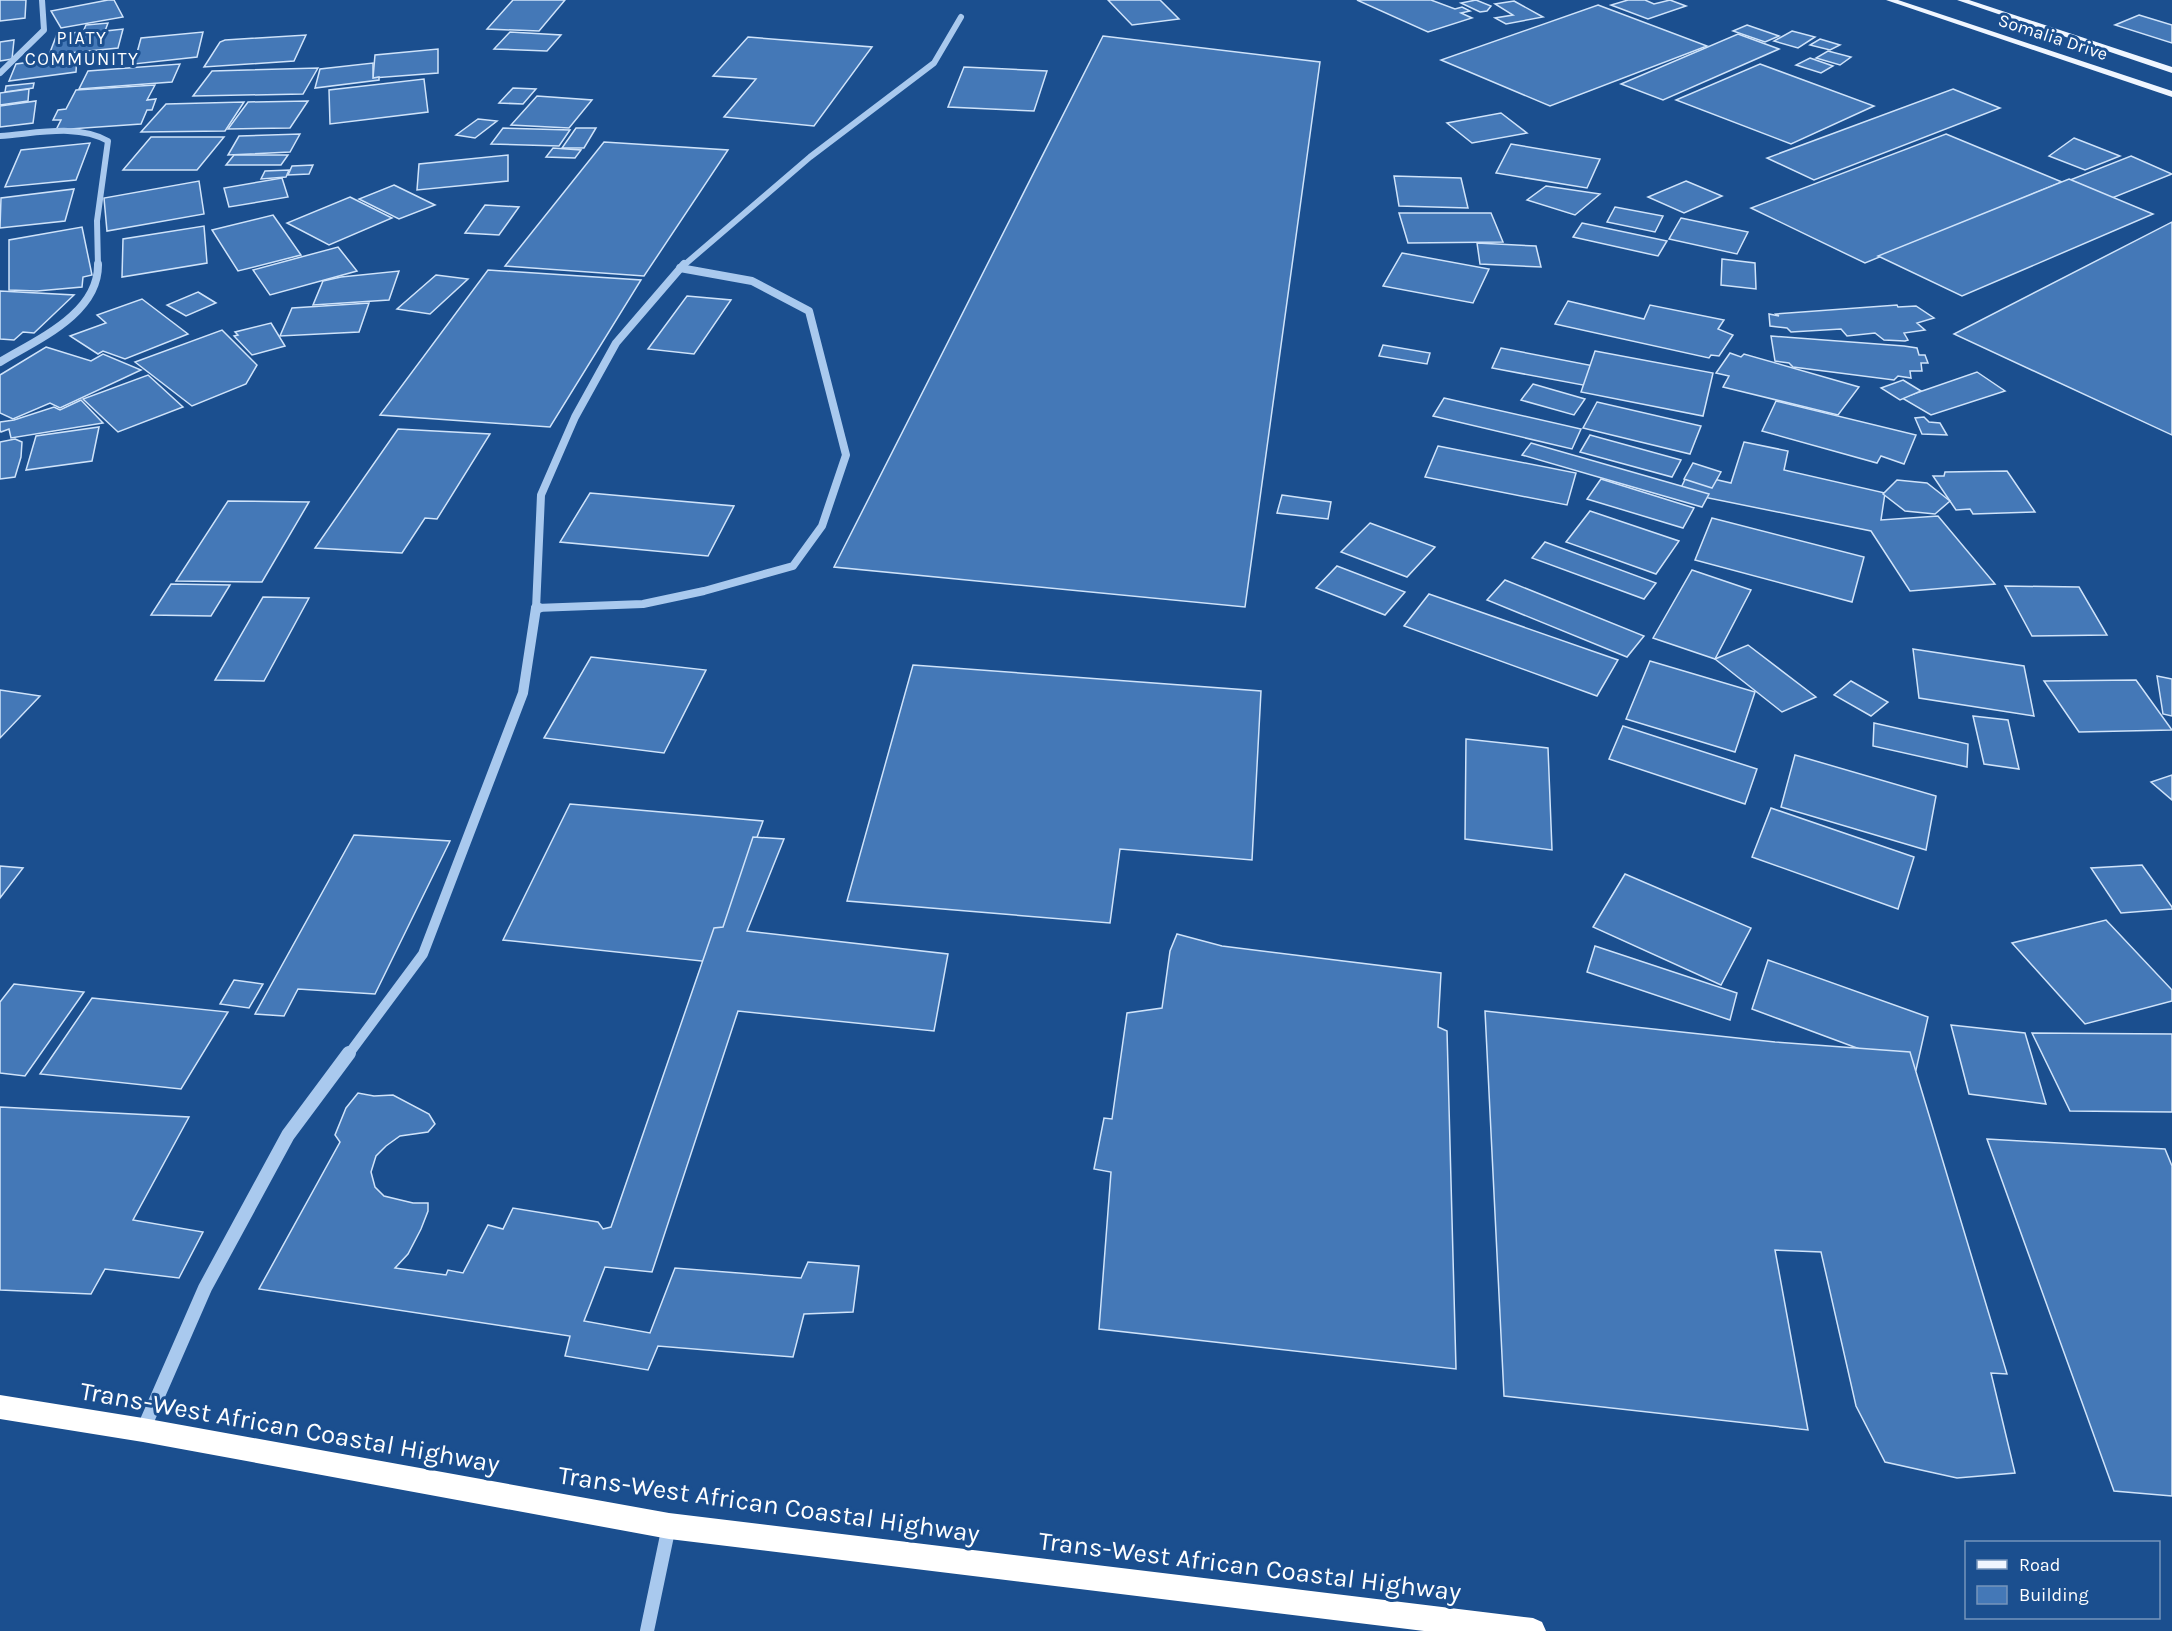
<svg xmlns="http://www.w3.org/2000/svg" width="2172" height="1631" viewBox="0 0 2172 1631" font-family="Karla,sans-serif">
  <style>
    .building { fill: #4478b7; stroke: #cfe3fa; stroke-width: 1.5 }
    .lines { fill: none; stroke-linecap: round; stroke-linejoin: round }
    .minor-far3 { stroke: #a9c9ee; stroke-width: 6 }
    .minor-far2 { stroke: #a9c9ee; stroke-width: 8 }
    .minor-far1 { stroke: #a9c9ee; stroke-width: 10 }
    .minor { stroke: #a9c9ee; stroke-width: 14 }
    .major { fill: #f0f6ff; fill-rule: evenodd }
    .highway { fill: #fff; fill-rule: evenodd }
    .labels { text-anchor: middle; stroke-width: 6; stroke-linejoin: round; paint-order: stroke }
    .far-street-label { font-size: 18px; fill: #fff; stroke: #1b4f8f }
    .far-neighbourhood-label { font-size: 18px; letter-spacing: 1.5px; fill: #fff; stroke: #1b4f8f }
    .near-street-label { font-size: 26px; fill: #fff; stroke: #1b4f8f }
  </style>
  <rect width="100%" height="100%" fill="#1b4f8f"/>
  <g class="building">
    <polygon points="0,0 26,0 25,18 0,21"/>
    <polygon points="108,0 114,0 123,17 61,28 51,11"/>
    <polygon points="513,0 565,0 539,31 487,29"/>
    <polygon points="1108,0 1160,0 1179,19 1132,25"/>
    <polygon points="1357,0 1431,0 1455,9 1462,7 1470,11 1461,13 1472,18 1428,32"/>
    <polygon points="1476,0 1491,6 1487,11 1480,12 1461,3"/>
    <polygon points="1628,0 1645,0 1654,4 1670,0 1686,6 1648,19 1611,5"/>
    <polygon points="1514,1 1543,17 1506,24 1495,18 1513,15 1495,4"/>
    <polygon points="1598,5 1707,46 1550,106 1441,60"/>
    <polygon points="2139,15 2172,25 2172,43 2115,25"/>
    <polygon points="108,23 105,31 123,29 118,48 49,55 57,34 83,32 86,25"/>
    <polygon points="1747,25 1779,36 1765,42 1733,31"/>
    <polygon points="1792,31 1815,37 1798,48 1774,41"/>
    <polygon points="203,32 197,57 134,64 141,38"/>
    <polygon points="510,32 561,35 547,51 494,49"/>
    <polygon points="1738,34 1779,49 1663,100 1621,84"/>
    <polygon points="306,35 294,61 204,67 220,42 225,40"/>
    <polygon points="1103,36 1320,62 1245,607 834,567"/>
    <polygon points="748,37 872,47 814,126 724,117 756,79 713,76"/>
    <polygon points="1820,39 1840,45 1830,50 1810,45"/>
    <polygon points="14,40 12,59 0,61 0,42"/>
    <polygon points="438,49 438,73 373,78 375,55"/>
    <polygon points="1828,51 1851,57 1840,65 1816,58"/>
    <polygon points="77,56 76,72 9,81 16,64"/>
    <polygon points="1810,58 1833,66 1821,73 1796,65"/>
    <polygon points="373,63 373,78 379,77 379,80 315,88 320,69"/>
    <polygon points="180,64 172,82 79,89 88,71"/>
    <polygon points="1760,64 1874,106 1791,144 1676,100"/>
    <polygon points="964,67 1047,71 1034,111 948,107"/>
    <polygon points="318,68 303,94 193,96 212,71"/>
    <polygon points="424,79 428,112 330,124 329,90"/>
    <polygon points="34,83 33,88 5,92 6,86"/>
    <polygon points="155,85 147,100 156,99 152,110 147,110 141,124 56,130 61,120 53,120 58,110 66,109 76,90"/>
    <polygon points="513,88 536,89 523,104 499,103"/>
    <polygon points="29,89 28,101 0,105 0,93"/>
    <polygon points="1953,89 2000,108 1814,180 1767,158"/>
    <polygon points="537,96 592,100 569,128 511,125"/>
    <polygon points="36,101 33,123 0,127 0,106"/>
    <polygon points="308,101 290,128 228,129 248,102"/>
    <polygon points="244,102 225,131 141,132 166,104"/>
    <polygon points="1501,113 1527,133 1472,143 1447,123"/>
    <polygon points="478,119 497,121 475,138 456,135"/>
    <polygon points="503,128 570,130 559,146 491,144"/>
    <polygon points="576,128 596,128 584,148 562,148"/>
    <polygon points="300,134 290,152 228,155 239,136"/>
    <polygon points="1946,134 2062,182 1865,263 1751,208"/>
    <polygon points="151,137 224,137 197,170 123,170"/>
    <polygon points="2074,138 2120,156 2085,170 2049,156"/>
    <polygon points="604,142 728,150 644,276 505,266"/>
    <polygon points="90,143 76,180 5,187 21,150"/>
    <polygon points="1511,144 1600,159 1587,188 1496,173"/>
    <polygon points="553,148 581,150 575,158 546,157"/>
    <polygon points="234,155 288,155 281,165 226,165"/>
    <polygon points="508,155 508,181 417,190 419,164"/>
    <polygon points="2131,156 2172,174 2112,198 2070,180"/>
    <polygon points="313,165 309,174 288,175 292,166"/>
    <polygon points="289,170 286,177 261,179 265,171"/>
    <polygon points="1394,176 1461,178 1468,208 1399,206"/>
    <polygon points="282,178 288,197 229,207 224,188"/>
    <polygon points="2069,179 2153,214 1962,296 1878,256"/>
    <polygon points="199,181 204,214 107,231 104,198"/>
    <polygon points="1686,181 1722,196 1684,213 1648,197"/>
    <polygon points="394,185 435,205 399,219 359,199"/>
    <polygon points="1546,186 1600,194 1575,215 1527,200"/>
    <polygon points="74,189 65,221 0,228 1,198"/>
    <polygon points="350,197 392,218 329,245 287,223"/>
    <polygon points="485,205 519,207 499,235 465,233"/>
    <polygon points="1615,207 1663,216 1655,232 1607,222"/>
    <polygon points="1399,213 1491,213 1503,242 1408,243"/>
    <polygon points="273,215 301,255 238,271 212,230"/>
    <polygon points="1681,218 1748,232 1737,254 1669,239"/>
    <polygon points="2172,222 2172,435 1954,334"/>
    <polygon points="1582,223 1667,241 1658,256 1573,237"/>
    <polygon points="204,226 207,263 122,277 123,239"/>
    <polygon points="82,227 92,275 83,277 82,287 37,291 9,290 9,240"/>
    <polygon points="1477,243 1536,246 1541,267 1480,264"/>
    <polygon points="338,247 357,271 270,295 253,270"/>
    <polygon points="1402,253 1489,269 1473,303 1383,286"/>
    <polygon points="1722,259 1755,263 1756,289 1721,285"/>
    <polygon points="488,270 641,280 550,427 380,415"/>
    <polygon points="399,271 389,300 313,305 323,281 341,277"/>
    <polygon points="436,275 468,279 430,314 397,309"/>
    <polygon points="0,291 74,295 34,333 23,332 14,340 0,339"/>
    <polygon points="198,292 216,303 186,316 167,305"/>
    <polygon points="687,296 731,300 694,354 648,349"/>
    <polygon points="142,299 188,334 125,359 103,351 98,354 70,336 106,323 97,315"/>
    <polygon points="1568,301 1644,319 1650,305 1724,320 1718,329 1733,335 1719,356 1711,355 1709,358 1555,324"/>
    <polygon points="369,303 359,332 280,336 292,308"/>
    <polygon points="1897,305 1898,307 1916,306 1934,318 1917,323 1925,330 1904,333 1908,340 1905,341 1884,340 1875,333 1847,336 1841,329 1791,332 1787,328 1770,326 1769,314 1779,316 1776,314"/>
    <polygon points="271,323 285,346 252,355 234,336 238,335 235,332"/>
    <polygon points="222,330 257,365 246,384 192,406 135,362"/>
    <polygon points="1771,336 1904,346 1917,348 1919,355 1925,355 1928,363 1921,363 1922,371 1910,371 1911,378 1898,376 1894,380 1793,367 1789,363 1775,361"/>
    <polygon points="1383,345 1430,353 1427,364 1379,356"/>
    <polygon points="46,347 91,361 103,354 141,370 60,408 50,403 13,419 0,413 0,375"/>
    <polygon points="1501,348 1594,366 1588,386 1492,368"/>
    <polygon points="1595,351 1713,373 1703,416 1581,392"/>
    <polygon points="1730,353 1741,357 1744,354 1859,387 1838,415 1723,387 1729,376 1716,373"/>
    <polygon points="1977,372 2005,391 1931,415 1902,398"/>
    <polygon points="148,375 183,407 118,432 83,399"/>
    <polygon points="1903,380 1921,391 1900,400 1881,388"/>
    <polygon points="1533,384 1585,399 1574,415 1521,400"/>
    <polygon points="1444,398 1581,429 1572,449 1433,416"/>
    <polygon points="81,400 103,423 11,438 9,429 1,432 0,430 0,422 14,420 54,407 60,410"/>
    <polygon points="1776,401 1916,435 1904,464 1881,456 1877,463 1762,431"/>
    <polygon points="1597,402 1701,426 1690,454 1583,428"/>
    <polygon points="1924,417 1929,422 1940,423 1947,435 1922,434 1915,418"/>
    <polygon points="99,427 92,461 26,470 36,436"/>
    <polygon points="398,429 490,434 437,519 425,518 402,553 315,548"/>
    <polygon points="1590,435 1681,460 1672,477 1580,452"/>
    <polygon points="15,439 22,442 21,457 15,477 0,479 0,442"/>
    <polygon points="1744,442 1788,451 1784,470 1885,493 1881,520 1938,516 1995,584 1910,591 1871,531 1679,492 1688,473 1731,483"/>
    <polygon points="1531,443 1709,494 1702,507 1522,455"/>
    <polygon points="1438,446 1576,473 1567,505 1425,477"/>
    <polygon points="1693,463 1721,472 1712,488 1684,479"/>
    <polygon points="2007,471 2035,512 1973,514 1970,509 1956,510 1933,476 1944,476 1945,472"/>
    <polygon points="1601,479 1694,508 1683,528 1587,499"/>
    <polygon points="1897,480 1927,483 1950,501 1935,514 1905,511 1883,494"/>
    <polygon points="590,493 734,506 708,556 560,542"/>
    <polygon points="1282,495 1331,502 1328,519 1277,513"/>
    <polygon points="228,501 309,502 262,582 176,581"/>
    <polygon points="1590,511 1679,541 1656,574 1566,542"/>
    <polygon points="1712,518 1864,557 1852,602 1695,560"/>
    <polygon points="1370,523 1435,547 1407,577 1341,552"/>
    <polygon points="1545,542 1656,583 1644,599 1532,558"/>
    <polygon points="1337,566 1405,592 1385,615 1316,588"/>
    <polygon points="1692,570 1751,590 1715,659 1653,638"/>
    <polygon points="1505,580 1644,636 1627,657 1487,600"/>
    <polygon points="171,584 230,585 211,616 151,615"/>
    <polygon points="2005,586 2079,587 2107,635 2032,636"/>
    <polygon points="1429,594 1618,660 1597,696 1404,626"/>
    <polygon points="263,597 309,598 264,681 215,680"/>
    <polygon points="1748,645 1816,697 1782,712 1715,659"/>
    <polygon points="1913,649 2024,666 2034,716 1919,698"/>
    <polygon points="591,657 706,670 664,753 544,738"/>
    <polygon points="1650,661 1755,692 1735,752 1626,719"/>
    <polygon points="913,665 1261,691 1252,860 1120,849 1110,923 847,901"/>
    <polygon points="2157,676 2172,679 2172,716 2163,714"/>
    <polygon points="2136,680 2172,730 2079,732 2044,681"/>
    <polygon points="1851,681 1888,702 1871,716 1834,695"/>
    <polygon points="0,690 40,696 0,738"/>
    <polygon points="1973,716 2008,720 2019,769 1984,764"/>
    <polygon points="1874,723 1968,744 1967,767 1873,746"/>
    <polygon points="1623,726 1757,769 1745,804 1609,759"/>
    <polygon points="1466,739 1548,748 1552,850 1465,839"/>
    <polygon points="1795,755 1936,796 1926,850 1781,807"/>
    <polygon points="2172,775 2172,800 2151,782"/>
    <polygon points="570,804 763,821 711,962 503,940"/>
    <polygon points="1771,808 1914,857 1898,909 1752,857"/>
    <polygon points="354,835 450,841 375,994 298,989 284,1016 255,1014"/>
    <polygon points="753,837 784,839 747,931 948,954 934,1031 738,1011 652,1272 605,1267 584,1321 650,1333 675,1268 801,1278 808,1262 859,1266 853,1312 804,1314 793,1357 658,1346 648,1370 565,1356 570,1336 259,1289 340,1142 335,1135 346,1108 358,1093 374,1096 393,1095 429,1114 435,1124 428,1132 400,1136 386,1146 376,1156 371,1172 375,1187 384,1196 413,1203 428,1203 428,1211 421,1229 408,1254 395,1268 446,1275 448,1270 463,1273 488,1225 503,1229 513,1208 598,1222 603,1229 611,1227 714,928 723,927"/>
    <polygon points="2142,865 2172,907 2172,909 2121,913 2091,868"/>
    <polygon points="0,866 23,868 0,898"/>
    <polygon points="1625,874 1751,928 1721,985 1593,927"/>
    <polygon points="2106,920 2172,990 2172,1001 2085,1024 2012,943"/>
    <polygon points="1177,934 1222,946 1441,973 1438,1027 1447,1031 1456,1369 1099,1329 1111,1172 1094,1169 1104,1118 1112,1119 1127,1013 1162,1008 1170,951"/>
    <polygon points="1595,946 1737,993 1730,1020 1587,972"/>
    <polygon points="1768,960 1928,1017 1916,1070 1752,1009"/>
    <polygon points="234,980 263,984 249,1008 220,1004"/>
    <polygon points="14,984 84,992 25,1076 0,1073 0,1002"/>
    <polygon points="92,998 228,1012 181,1089 40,1074"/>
    <polygon points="1485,1011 1775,1042 1910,1052 2007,1374 1991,1373 2015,1473 1957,1478 1885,1462 1856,1406 1821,1252 1775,1250 1808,1430 1504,1396"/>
    <polygon points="1951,1025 2025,1033 2046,1104 1969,1094"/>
    <polygon points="2032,1033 2172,1034 2172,1112 2070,1111"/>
    <polygon points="0,1107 189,1117 133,1220 203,1232 179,1278 105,1269 91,1294 0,1290"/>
    <polygon points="1987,1139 2165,1149 2172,1166 2172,1496 2114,1491"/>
  </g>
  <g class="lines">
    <g class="minor-far3">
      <polyline points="0,73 44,30 42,0"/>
      <path d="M0,136C34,134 77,123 108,141L97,221L98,266"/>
      <polyline points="683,266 810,157 934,63 961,17"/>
    </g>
    <g class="minor-far2">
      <path d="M0,362C36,340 99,314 98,264"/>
      <polyline points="536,608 643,604 704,591 793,566 822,526 846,455 809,311 752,281 680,268"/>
      <polyline points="536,609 541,495 575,417 616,343 684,264"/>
    </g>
    <g class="minor-far1">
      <polyline points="536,608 539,608"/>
      <polyline points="348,1055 423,954 523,693 536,608"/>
    </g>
    <g class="minor">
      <polyline points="143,1430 205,1288 288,1135 349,1053"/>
      <polyline points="647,1631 669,1526"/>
    </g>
    <g class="major">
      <polygon points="1886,0 1898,0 2172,91 2172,97"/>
      <polygon points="1957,0 1969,0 2172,67 2172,73"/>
    </g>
    <polygon class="highway" points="0,1395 143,1418 669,1513 1533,1618 1542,1622 1546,1631 1424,1631 669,1539 143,1442 0,1419"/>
  </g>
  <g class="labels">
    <g class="far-street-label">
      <text transform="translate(2053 37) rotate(18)" y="6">Somalia Drive</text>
    </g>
    <g class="far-neighbourhood-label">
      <text x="82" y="44">PIATY<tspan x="82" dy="21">COMMUNITY</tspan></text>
    </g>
    <g class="near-street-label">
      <text transform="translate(290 1427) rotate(10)" y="9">Trans-West African Coastal Highway</text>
      <text transform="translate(769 1504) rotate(8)" y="9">Trans-West African Coastal Highway</text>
      <text transform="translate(1250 1566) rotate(7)" y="9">Trans-West African Coastal Highway</text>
    </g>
  </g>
  <rect x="1965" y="1541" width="195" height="78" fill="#1b4f8f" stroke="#7695bc" stroke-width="1.5"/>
  <rect x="1977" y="1560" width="30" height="9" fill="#f0f6ff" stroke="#7695bc" stroke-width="1.5"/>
  <text x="2019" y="1571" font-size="18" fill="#ffffff">Road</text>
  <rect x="1977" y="1586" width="30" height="18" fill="#4478b7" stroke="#7695bc" stroke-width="1.5"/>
  <text x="2019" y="1601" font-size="18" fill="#ffffff">Building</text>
</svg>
